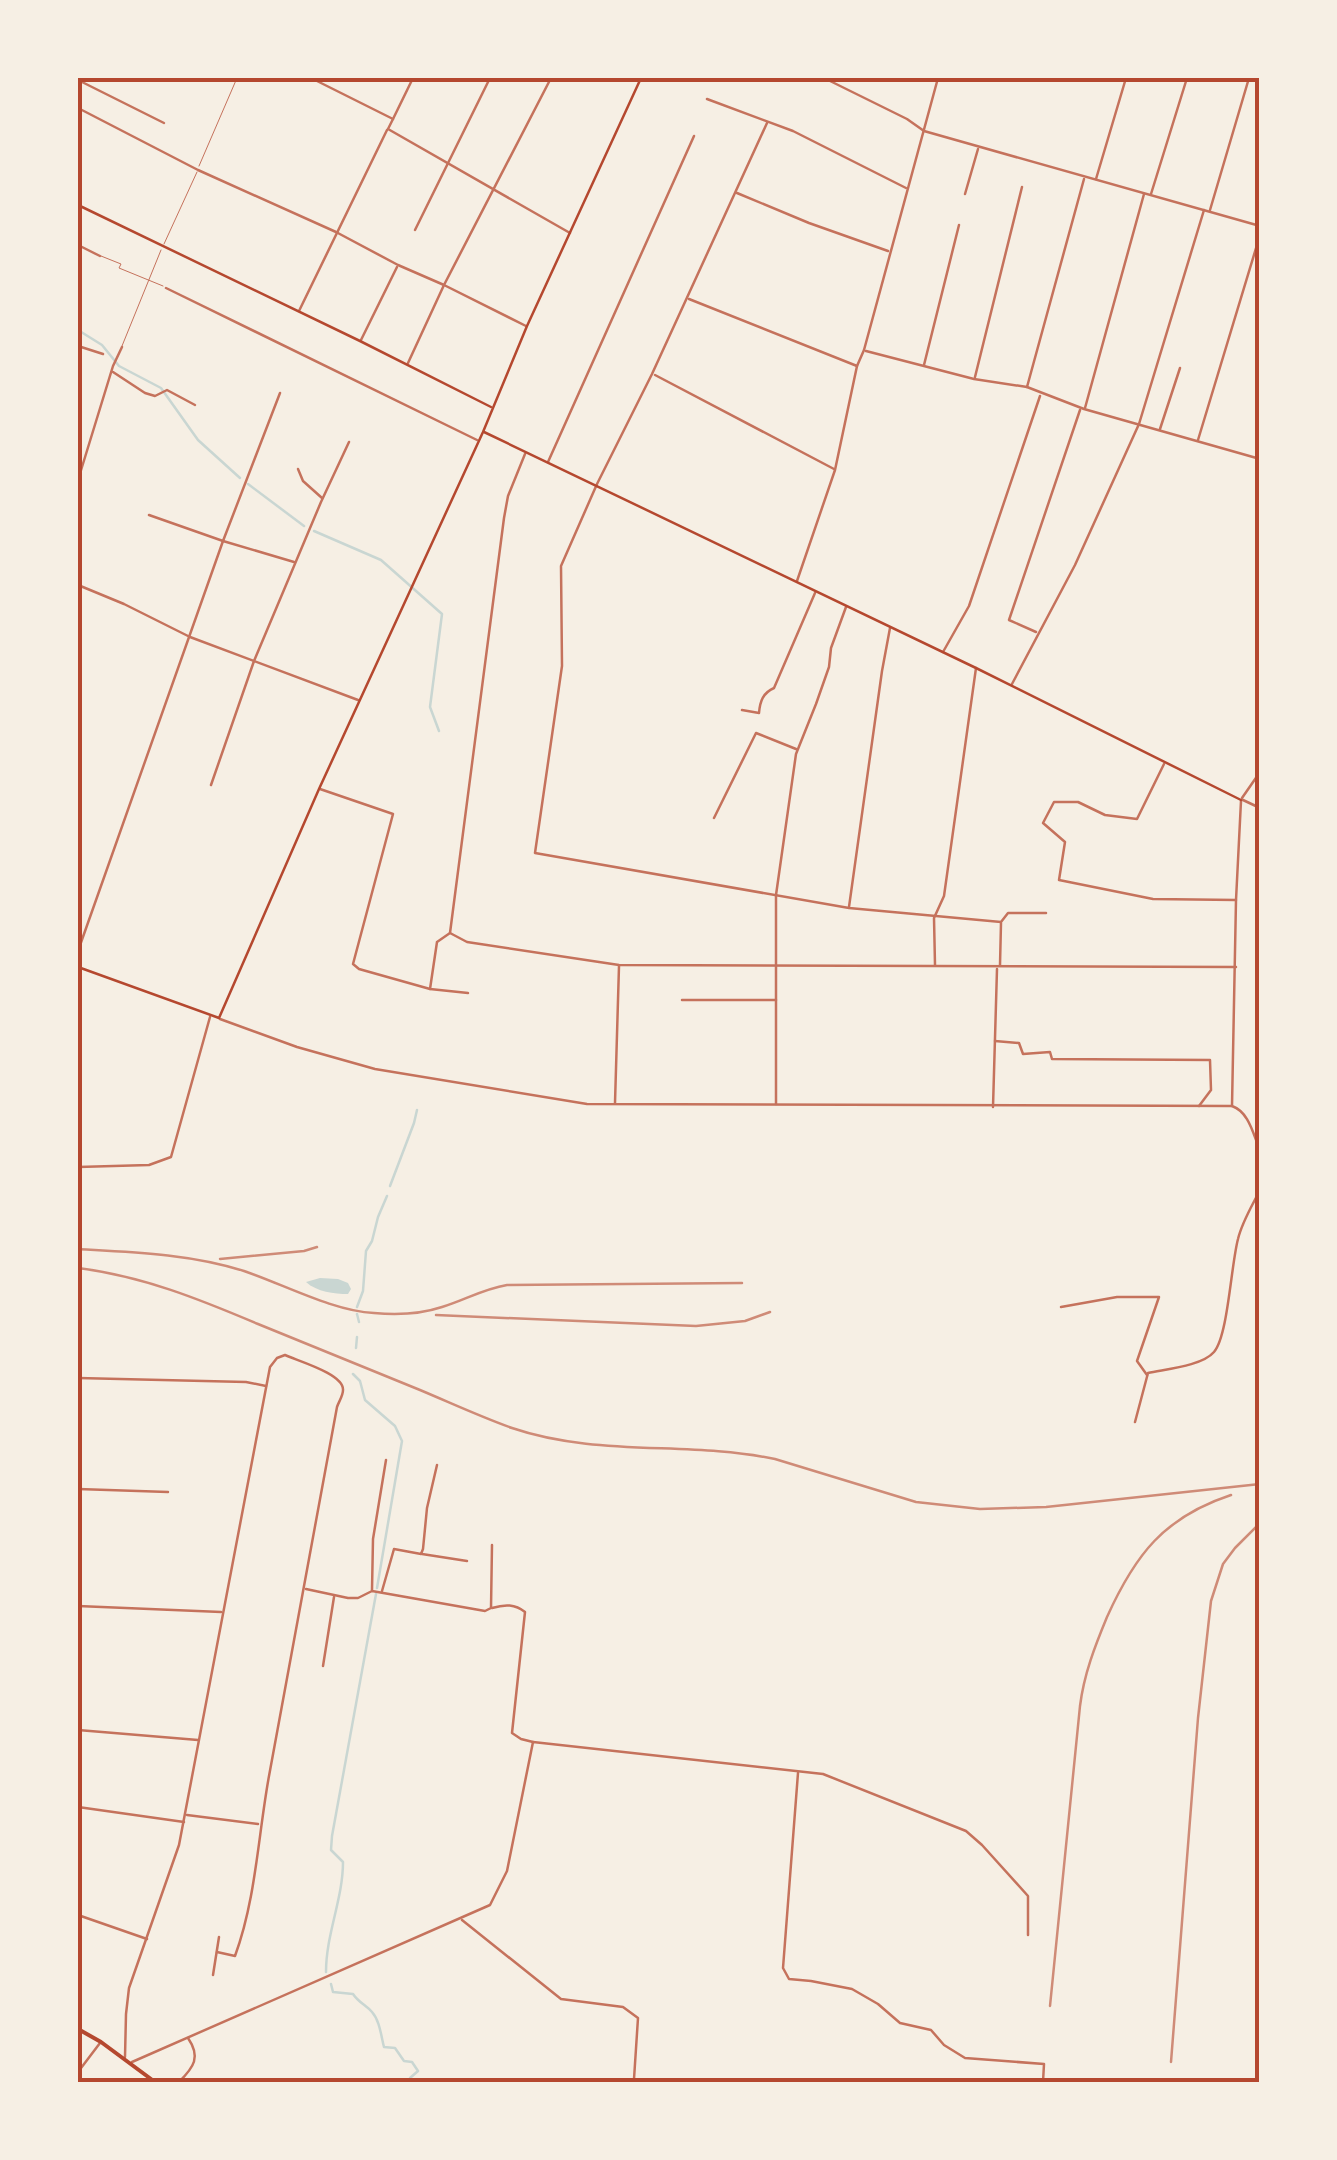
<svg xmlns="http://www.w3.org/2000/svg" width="1337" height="2160" viewBox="0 0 1337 2160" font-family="Ubuntu,sans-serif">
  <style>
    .water { fill: #c9d6d2 }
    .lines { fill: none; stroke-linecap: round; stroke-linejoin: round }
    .stream { stroke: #c9d6d2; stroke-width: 2.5 }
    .pedestrian { stroke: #c5725c; stroke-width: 1 }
    .minor { stroke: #c5725c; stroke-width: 2.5 }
    .tertiary { stroke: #c5725c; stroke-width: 2.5 }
    .secondary { stroke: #b5482f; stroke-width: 2.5 }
    .primary { stroke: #b5482f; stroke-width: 4 }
    .rail { stroke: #cf8b77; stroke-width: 2.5 }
    .neatline { fill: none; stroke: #b5482f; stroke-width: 4 }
  </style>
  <rect width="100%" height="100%" fill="#f6efe4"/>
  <path class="water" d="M320,1278L338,1279L348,1283L351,1289L348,1294C334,1294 317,1292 306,1282Z"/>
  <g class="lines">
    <g class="stream">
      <polyline points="78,330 102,345 119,366 161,388 198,440 240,478"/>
      <polyline points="248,484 304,526"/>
      <polyline points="314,531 381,560 442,614 430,707 439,731"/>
      <polyline points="390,1186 414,1123 417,1110"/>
      <polyline points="357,1307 363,1291 366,1251 372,1241 378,1217 387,1196"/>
      <polyline points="357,1314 359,1322"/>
      <polyline points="356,1348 357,1337"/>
      <polyline points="353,1374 360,1381 365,1400 395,1426 402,1441 377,1588"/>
      <path d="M326,1972C326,1934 343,1899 343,1862L331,1850L332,1836L376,1594"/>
      <path d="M331,1984L333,1992L353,1994C359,2003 366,2005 372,2012C380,2021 381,2036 384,2047L395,2048L404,2061L412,2062L418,2071L410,2078V2082"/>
    </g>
    <g class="pedestrian">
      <polyline points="199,166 237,78"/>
      <polyline points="164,244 197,172"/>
      <polyline points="101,256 121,264 119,268 163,286"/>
      <polyline points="122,346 161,250"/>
    </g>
    <g class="minor">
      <polyline points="824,78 907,119 924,131 1260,226"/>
      <polyline points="78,80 164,123"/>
      <polyline points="707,99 793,131 906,188"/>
      <polyline points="78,108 198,170 336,232 398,265 444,285 526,326"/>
      <polyline points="393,119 413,78"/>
      <polyline points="767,123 652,374 597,484 561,566 562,666 535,853 849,908 1001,922 1008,913 1046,913"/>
      <polyline points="1096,179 1126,78"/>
      <polyline points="737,193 809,223 888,251"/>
      <polyline points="965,194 978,149"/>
      <polyline points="1151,194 1187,78"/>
      <polyline points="1210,210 1249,78"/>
      <polyline points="415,230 490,78"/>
      <polyline points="78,245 100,256"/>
      <polyline points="166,288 477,440"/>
      <polyline points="689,299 857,366"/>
      <polyline points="299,311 387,130"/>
      <polyline points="361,340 397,267"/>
      <polyline points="78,346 103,354"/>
      <polyline points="866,351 974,379 1027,387 1084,409 1260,459"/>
      <polyline points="408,363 444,285 551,78"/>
      <polyline points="924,365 959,225"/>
      <polyline points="113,372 145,393 155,396 167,390 195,405"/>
      <polyline points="655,375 834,469"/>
      <polyline points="975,377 1022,187"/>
      <polyline points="1027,387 1084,179"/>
      <polyline points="1085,408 1144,194"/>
      <polyline points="1160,429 1180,368"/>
      <polyline points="1198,440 1260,235"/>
      <polyline points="548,462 694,136"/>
      <polyline points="298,469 303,481 322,498"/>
      <polyline points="149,515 223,541 294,562"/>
      <polyline points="797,581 835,470 857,366 864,350 938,78"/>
      <polyline points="1036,632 1009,620 1080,410"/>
      <polyline points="943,652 969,606 1040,396"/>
      <polyline points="1012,684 1075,565 1139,424 1204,210"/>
      <path d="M742,710L759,713C760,701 763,693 774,688L815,593"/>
      <polyline points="1164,764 1137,819 1105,815 1078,802 1054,802 1043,823 1065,842 1059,880 1153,899 1236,900"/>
      <polyline points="211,785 254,661 321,502 349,442"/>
      <polyline points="320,789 393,814 353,964 359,969 430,989 468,993"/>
      <polyline points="1242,798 1260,772"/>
      <polyline points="1243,800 1260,808"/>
      <path d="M1241,801L1236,900L1232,1106C1249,1112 1253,1134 1260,1150"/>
      <polyline points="714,818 756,733 796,749"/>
      <polyline points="849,907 882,671 890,628"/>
      <polyline points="450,933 467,942 619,965 1236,967"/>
      <polyline points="78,951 223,541 280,393"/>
      <polyline points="935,965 934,918 944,896 976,668"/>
      <polyline points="1000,965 1001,923"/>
      <polyline points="430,989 437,942 450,933 504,518 508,496 525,454"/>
      <polyline points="682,1000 776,1000"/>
      <polyline points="995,1041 1019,1043 1023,1054 1050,1052 1052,1059 1210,1060 1211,1090 1199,1106"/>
      <polyline points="615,1103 619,966"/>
      <polyline points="776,1104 776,895 796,754 816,704 829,667 831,648 846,607"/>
      <polyline points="993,1107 997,969"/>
      <polyline points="78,1167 149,1165 171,1157 210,1017"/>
      <polyline points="1061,1307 1117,1297 1159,1297 1137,1361 1147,1375"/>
      <polyline points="78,1378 246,1382 266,1386"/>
      <path d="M1135,1422L1148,1373C1166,1369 1202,1366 1214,1352C1228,1336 1231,1265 1238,1239C1242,1222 1252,1206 1260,1190"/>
      <polyline points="78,1489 168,1492"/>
      <polyline points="422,1554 467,1561"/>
      <polyline points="306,1589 348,1598 358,1598 372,1591 485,1611 491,1608 492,1545"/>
      <polyline points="372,1590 373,1539 386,1460"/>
      <polyline points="382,1591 394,1549 421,1554 423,1549 427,1508 437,1465"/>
      <polyline points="78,1606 221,1612"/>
      <path d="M492,1608C505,1604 515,1604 525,1612L512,1733L521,1739L533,1742"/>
      <polyline points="323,1666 334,1597"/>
      <polyline points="78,1730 198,1740"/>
      <polyline points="798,1773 783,1968 789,1979 811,1981 852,1989 878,2004 900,2023 931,2030 944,2045 965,2058 1044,2064 1043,2082"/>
      <polyline points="78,1807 184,1822"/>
      <polyline points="187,1815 258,1824"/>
      <polyline points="78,1915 147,1939"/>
      <polyline points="462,1920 561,1999 623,2007 638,2018 634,2079"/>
      <polyline points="213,1975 219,1937"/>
      <path d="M125,2057L126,2014L129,1988L179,1845L270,1367L277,1358L285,1355C298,1361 344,1374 343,1390C343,1396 339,1401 337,1407C315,1530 291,1653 269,1776C258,1836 256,1899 235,1956L217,1952"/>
      <polyline points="132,2062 490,1905 507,1871 533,1742 823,1774 966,1831 982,1845 1028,1896 1028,1935"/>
      <polyline points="78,2072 100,2043"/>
      <path d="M179,2082C194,2067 201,2057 188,2038"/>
    </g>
    <g class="tertiary">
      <polyline points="311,78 393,119 388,129 570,233"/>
      <polyline points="78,480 113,366 122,347"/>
      <polyline points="78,585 124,604 190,637 358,700"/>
      <polyline points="220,1019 297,1047 375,1069 587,1104 1232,1106"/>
    </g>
    <g class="secondary">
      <polyline points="78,205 360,341 491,407"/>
      <polyline points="484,432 976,668 1241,800"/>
      <polyline points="78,967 219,1018 319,789 483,432 527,326 641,78"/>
    </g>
    <polyline class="primary" points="78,2029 101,2042 155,2082"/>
    <g class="rail">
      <path d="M78,1249C132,1252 191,1254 244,1271C283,1284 333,1311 374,1313C396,1315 421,1314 442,1307C465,1300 483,1289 507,1285L742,1283"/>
      <polyline points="220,1259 304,1251 317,1247"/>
      <path d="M78,1268C142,1276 199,1299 258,1324C312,1346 366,1368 420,1390C451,1403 481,1417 512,1428C597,1457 688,1441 775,1459L916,1502L980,1509L1046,1507L1260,1484"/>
      <polyline points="436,1315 696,1326 745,1321 770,1312"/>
      <path d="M1050,2006L1080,1706C1084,1674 1095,1646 1107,1617C1135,1555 1164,1517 1231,1495"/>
      <polyline points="1171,2062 1198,1718 1211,1601 1223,1564 1235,1548 1260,1523"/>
    </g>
  </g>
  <rect width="1337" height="2160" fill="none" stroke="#f6efe4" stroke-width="160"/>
  <rect x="80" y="80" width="1177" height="2000" class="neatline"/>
</svg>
